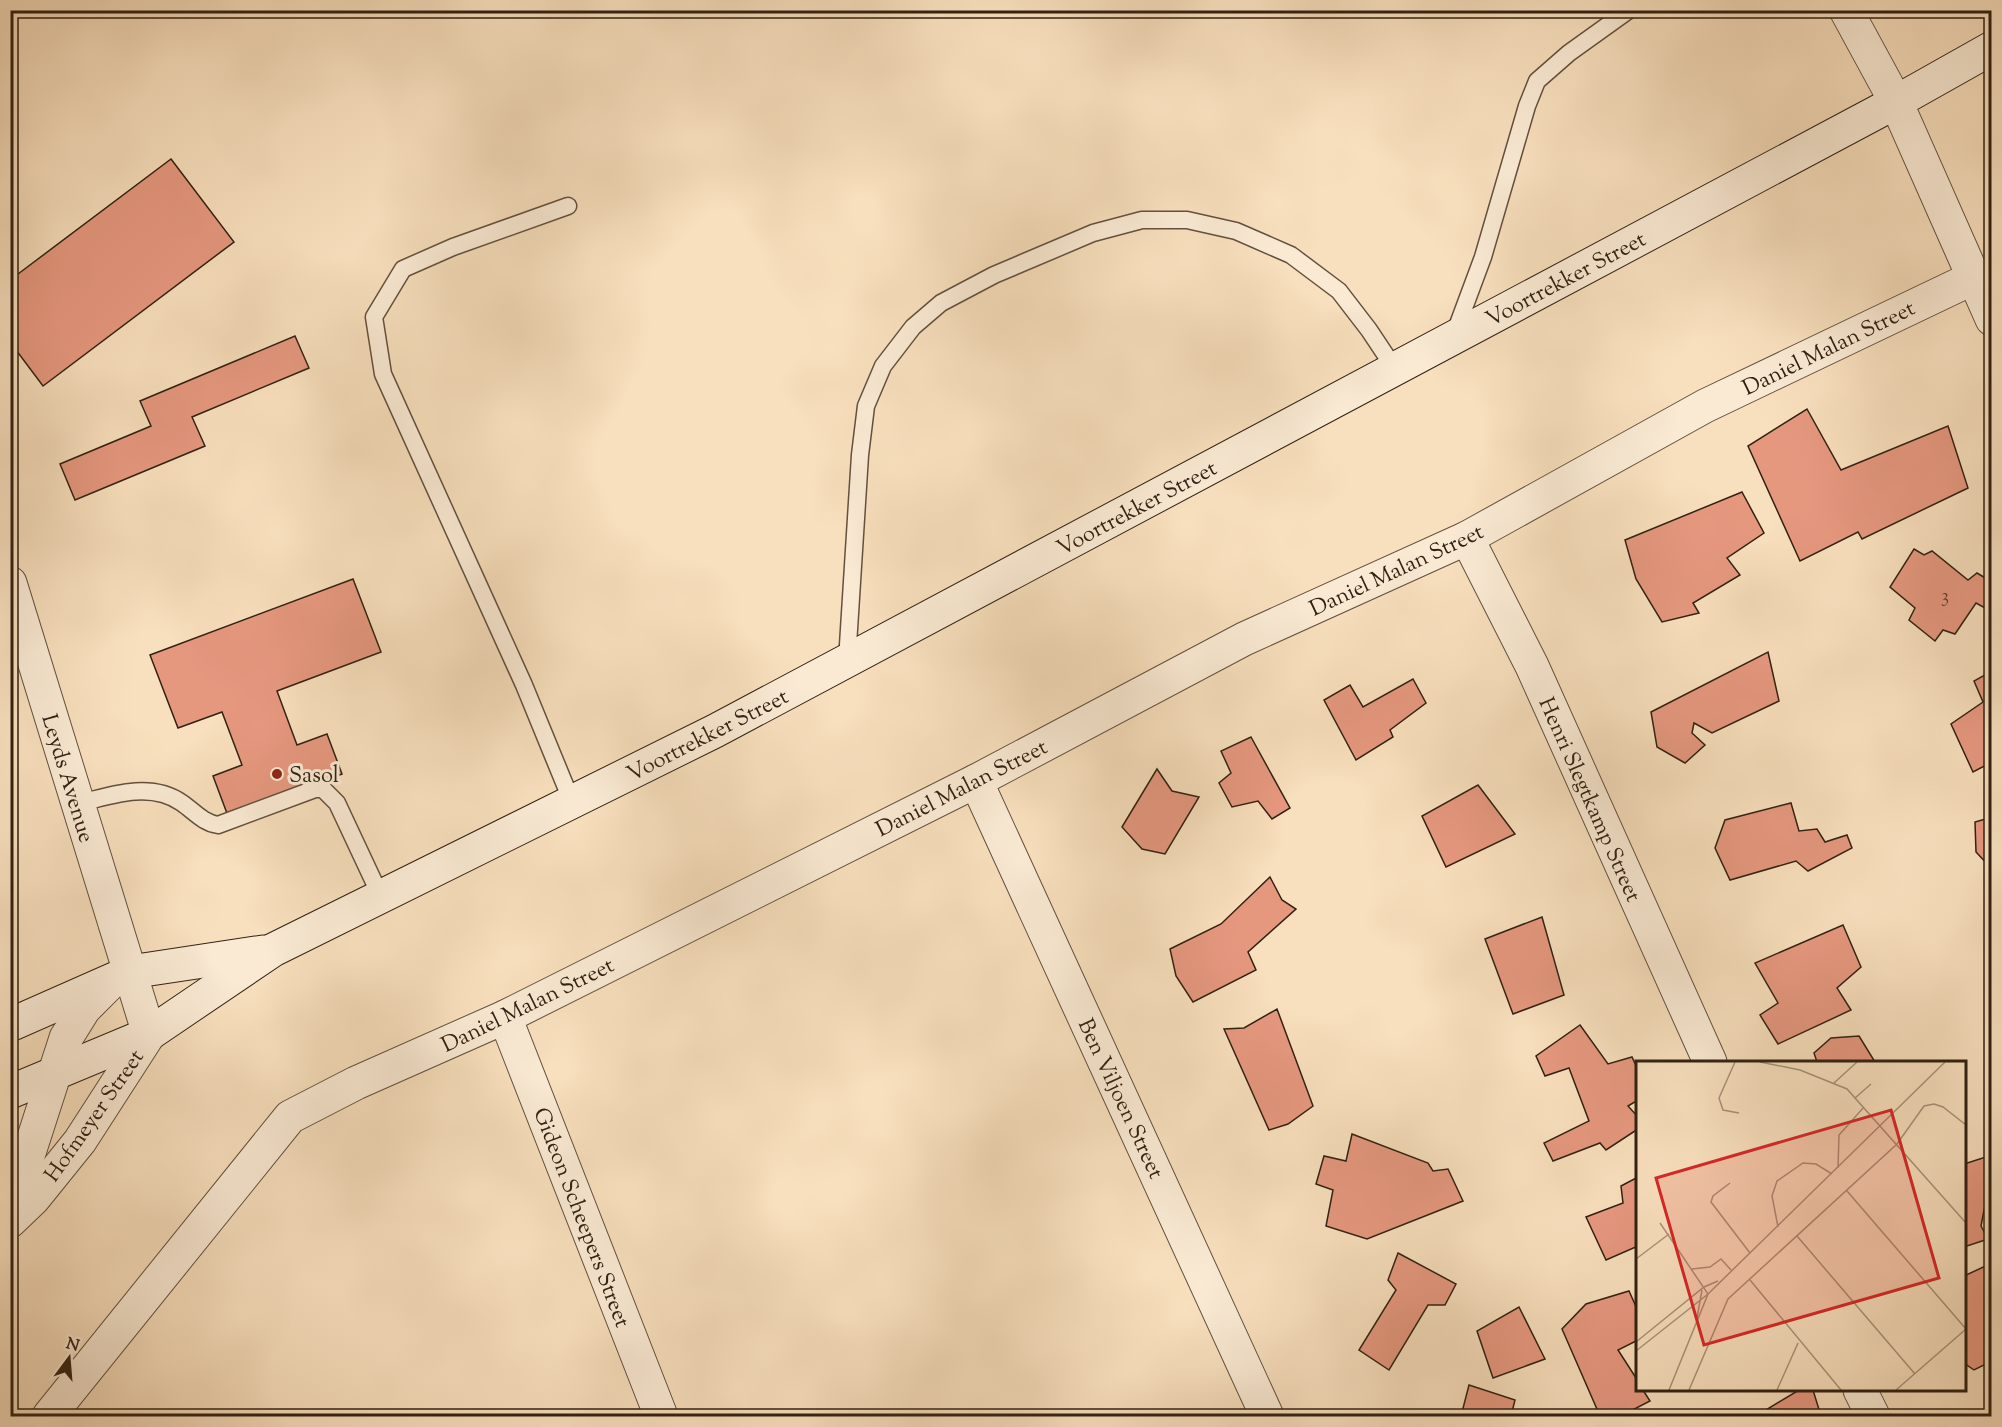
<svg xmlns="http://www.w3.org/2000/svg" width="2002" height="1427" viewBox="0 0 2002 1427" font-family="'Sorts Mill Goudy',serif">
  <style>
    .building { fill: #e6987f; stroke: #312113; stroke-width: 1.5 }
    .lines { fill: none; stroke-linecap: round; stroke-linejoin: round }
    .lane-casing { stroke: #63503e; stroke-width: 19 }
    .street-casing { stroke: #63503e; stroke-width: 35 }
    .secondary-casing { stroke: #312113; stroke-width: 35 }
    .lane { stroke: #faead4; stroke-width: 16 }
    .street { stroke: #faead4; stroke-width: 33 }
    .secondary { stroke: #faead4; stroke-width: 33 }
    .poi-dot { fill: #8f2418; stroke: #faead4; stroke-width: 2 }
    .labels { text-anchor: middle; stroke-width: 6; stroke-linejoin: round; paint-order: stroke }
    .number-label { font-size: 20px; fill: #5e3f2e }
    .street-label { font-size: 22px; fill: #312113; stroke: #faead4 }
    .poi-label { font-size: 22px; fill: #312113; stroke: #faead4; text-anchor: start }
    .inset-road { fill: none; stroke: #a89379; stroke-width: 1.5 }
    .view { fill: #d62828; fill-opacity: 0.15; stroke: #d62828; stroke-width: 3 }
    .inset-edge { fill: none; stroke: #312113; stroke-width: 3 }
  </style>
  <rect width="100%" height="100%" fill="#f8dfbd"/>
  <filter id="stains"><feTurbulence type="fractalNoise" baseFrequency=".00333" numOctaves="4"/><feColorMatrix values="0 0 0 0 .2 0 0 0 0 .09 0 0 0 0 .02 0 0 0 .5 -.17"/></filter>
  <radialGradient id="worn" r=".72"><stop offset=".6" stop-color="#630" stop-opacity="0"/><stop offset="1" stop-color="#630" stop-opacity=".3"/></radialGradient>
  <g class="building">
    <polygon points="171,159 234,242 43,386 10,342 10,280"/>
    <polygon points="295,336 309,368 192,417 205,446 75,500 60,464 151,426 140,401"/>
    <polygon points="1807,409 1841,470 1948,426 1968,488 1862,539 1858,532 1800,561 1748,446"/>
    <polygon points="1742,492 1764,533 1727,558 1740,575 1693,603 1699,613 1662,622 1636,579 1625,540"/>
    <polygon points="1914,549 1924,555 1932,551 1968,580 1977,573 1992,582 1992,603 1987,609 1976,603 1955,634 1943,630 1935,641 1909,620 1915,608 1890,587"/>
    <polygon points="353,579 381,652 277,691 297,745 327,734 342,774 228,816 213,776 242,765 222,712 178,728 150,655"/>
    <polygon points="1768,652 1779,701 1712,733 1694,723 1692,733 1705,745 1685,763 1657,747 1651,712"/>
    <polygon points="1992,671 1992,762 1973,772 1951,724 1983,702 1974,681"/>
    <polygon points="1413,679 1426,703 1390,730 1393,737 1356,760 1324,700 1350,685 1363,707"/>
    <polygon points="1251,737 1290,808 1272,819 1258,801 1232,807 1219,783 1231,773 1221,751"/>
    <polygon points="1157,769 1172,791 1199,797 1165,854 1142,849 1122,827"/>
    <polygon points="1478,785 1515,834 1446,867 1422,816"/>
    <polygon points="1791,803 1799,831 1817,829 1825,842 1847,835 1852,848 1808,871 1796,861 1730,880 1715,848 1725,820"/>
    <polygon points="1992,817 1992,869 1976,852 1975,822"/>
    <polygon points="1270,877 1282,900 1296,909 1248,952 1256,970 1193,1002 1176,976 1170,949 1221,924"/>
    <polygon points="1542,917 1564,995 1513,1014 1485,939"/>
    <polygon points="1843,925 1861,967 1837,988 1851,1010 1778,1044 1760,1015 1778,1003 1755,963"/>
    <polygon points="1277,1009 1313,1106 1288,1124 1269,1130 1224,1029 1244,1028"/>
    <polygon points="1580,1025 1608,1064 1632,1057 1638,1070 1638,1100 1628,1106 1638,1117 1638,1129 1606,1150 1600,1143 1553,1161 1544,1143 1589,1121 1569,1068 1545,1076 1536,1056"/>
    <polygon points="1859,1036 1875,1062 1817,1062 1814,1053 1831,1038"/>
    <polygon points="1352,1134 1428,1163 1433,1171 1448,1169 1463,1201 1367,1239 1326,1226 1333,1190 1316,1184 1324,1156 1346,1161"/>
    <polygon points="1992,1155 1992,1201 1985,1205 1981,1226 1988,1239 1964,1247 1964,1164"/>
    <polygon points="1638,1177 1638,1246 1606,1260 1586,1217 1623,1203 1621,1186"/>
    <polygon points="1398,1253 1456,1284 1445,1305 1428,1305 1389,1370 1359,1350 1396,1290 1388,1280"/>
    <polygon points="1992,1263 1992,1361 1974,1370 1964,1363 1964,1276"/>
    <polygon points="1629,1291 1638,1311 1638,1340 1618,1350 1638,1381 1638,1390 1643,1390 1650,1401 1621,1416 1600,1416 1562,1329 1586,1304"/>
    <polygon points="1519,1307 1545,1359 1493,1378 1477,1331"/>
    <polygon points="1469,1385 1515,1400 1511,1416 1461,1416"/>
    <polygon points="1799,1390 1813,1390 1821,1416 1756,1416"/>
  </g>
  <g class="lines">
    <defs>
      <g id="lane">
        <polyline points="568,206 453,247 403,269 374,317 383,374 524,685 572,802"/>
        <polyline points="1973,278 1992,263"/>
        <polyline points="1454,335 1483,257 1527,106 1537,81 1569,53 1629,10"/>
        <polyline points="847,661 860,455 866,406 883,366 913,327 941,303 994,275 1093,233 1142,220 1187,220 1236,231 1291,255 1339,291 1369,330 1395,369"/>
        <path d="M77,804C111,795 151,781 182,803C195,812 202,822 218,825L315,789H323L337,803L381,897"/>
      </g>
      <g id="street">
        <polyline points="1846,10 1896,102 1992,319"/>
        <polyline points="1467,538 1532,666 1710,1062"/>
        <polyline points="10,583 149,1034 80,1141 34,1198 10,1221"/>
        <polyline points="976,781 1267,1416"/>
        <polyline points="505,1017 661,1416"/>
        <polyline points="10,1191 26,1162 66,1038 84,1009 111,982"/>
        <polyline points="1860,1390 1873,1416"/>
        <polyline points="49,1416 290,1117 356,1083 505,1017 976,781 1244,639 1467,538 1705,406 1973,278"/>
      </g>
      <g id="secondary">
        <polyline points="10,1025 130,972 263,952"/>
        <polyline points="10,1092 149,1034 273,950 715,731 1896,102 1992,48"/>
      </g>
    </defs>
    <use href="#lane" class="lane-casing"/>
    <use href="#street" class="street-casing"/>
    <use href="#secondary" class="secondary-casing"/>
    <use href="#lane" class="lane"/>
    <use href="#street" class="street"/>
    <use href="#secondary" class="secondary"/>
  </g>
  <circle class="poi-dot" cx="277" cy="774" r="6"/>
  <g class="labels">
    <g class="number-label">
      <text x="1945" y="602">3</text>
    </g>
    <g class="street-label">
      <text transform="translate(1565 278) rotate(-28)" y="8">Voortrekker Street</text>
      <text transform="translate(1828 347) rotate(-26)" y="8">Daniel Malan Street</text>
      <text transform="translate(1136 507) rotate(-28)" y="8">Voortrekker Street</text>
      <text transform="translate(1396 569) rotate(-25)" y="8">Daniel Malan Street</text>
      <text transform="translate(707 734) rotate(-27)" y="8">Voortrekker Street</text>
      <text transform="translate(69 778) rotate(73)" y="8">Leyds Avenue</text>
      <text transform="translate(961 787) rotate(-27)" y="8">Daniel Malan Street</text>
      <text transform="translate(1591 799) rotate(66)" y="8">Henri Slegtkamp Street</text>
      <text transform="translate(527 1004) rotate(-26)" y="8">Daniel Malan Street</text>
      <text transform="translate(1122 1098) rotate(65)" y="8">Ben Viljoen Street</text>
      <text transform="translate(93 1115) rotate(-55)" y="8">Hofmeyer Street</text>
      <text transform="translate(583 1217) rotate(69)" y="8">Gideon Scheepers Street</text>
    </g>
    <g class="poi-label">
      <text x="289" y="782">Sasol</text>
    </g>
  </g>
  <g transform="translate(1636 1061)">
    <rect width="330" height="330" fill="#f8dfbd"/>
    <path class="inset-road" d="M99,1L83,37L87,49L103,52M124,1L164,9L211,28L330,162M198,22L221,1M219,37L235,23M202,107L203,74L228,46M94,122L77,135L75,141L114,192M211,130L330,268M24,162L72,233L33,329M142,166L136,135L141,120L167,102L180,103L196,113M161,175L279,313M0,198L33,173M56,208L74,206L85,198L95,209M114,219L205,329M61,257L66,229M0,281L68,226L82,220M0,290L72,233L309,1M53,329L92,238L261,83L288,45L298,43L307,46L330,64M141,329L162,282M260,329L330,268"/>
    <path class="view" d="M255,49L303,217L68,284L20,117Z"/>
    <rect width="330" height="330" class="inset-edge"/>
  </g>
  <rect width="2002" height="1427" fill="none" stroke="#f8dfbd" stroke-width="36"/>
  <rect x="12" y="12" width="1978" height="1403" fill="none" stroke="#312113" stroke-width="3"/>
  <rect x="18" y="18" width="1966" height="1391" fill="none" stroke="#312113" stroke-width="1.5"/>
  <g transform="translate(69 1358) rotate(16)" stroke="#faead4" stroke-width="4.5" paint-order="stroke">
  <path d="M0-4.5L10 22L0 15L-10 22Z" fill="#312113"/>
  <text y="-9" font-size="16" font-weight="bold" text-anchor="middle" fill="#312113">N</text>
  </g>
  <rect width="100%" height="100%" filter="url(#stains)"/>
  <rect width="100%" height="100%" fill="url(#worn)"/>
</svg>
